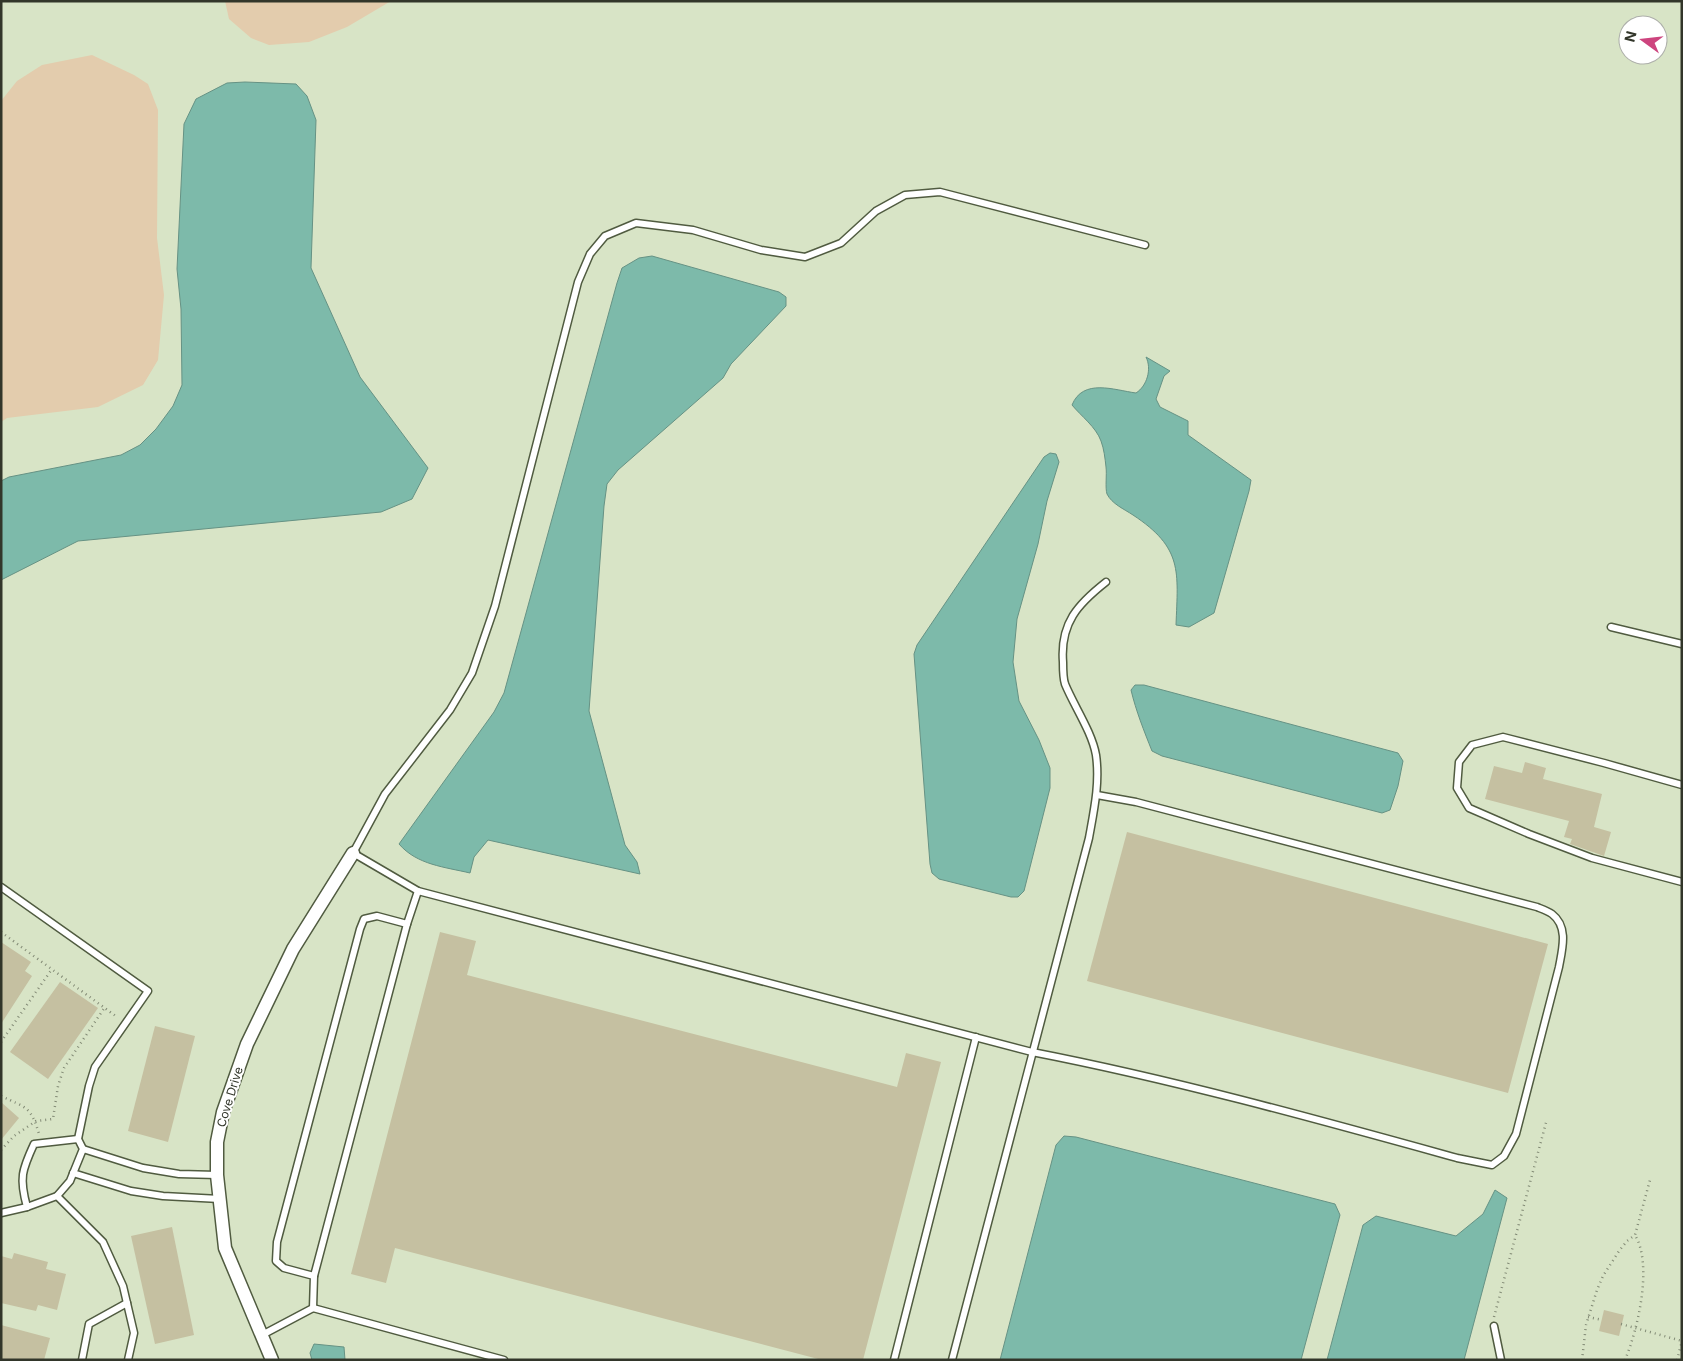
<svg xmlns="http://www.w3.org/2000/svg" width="1683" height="1361" viewBox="0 0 1683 1361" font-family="Inter,sans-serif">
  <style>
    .green { fill: #e3ccad }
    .water { fill: #7dbaaa; stroke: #669284 }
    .building { fill: #c5c0a1 }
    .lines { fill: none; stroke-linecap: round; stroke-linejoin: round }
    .lane-casing { stroke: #505b40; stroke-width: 9 }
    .street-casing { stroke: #505b40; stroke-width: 15 }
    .path { stroke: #828a75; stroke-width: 2.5; stroke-dasharray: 1 4; stroke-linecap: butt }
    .lane { stroke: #fff; stroke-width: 6 }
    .street { stroke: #fff; stroke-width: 12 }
    .labels { text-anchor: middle; stroke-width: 4; stroke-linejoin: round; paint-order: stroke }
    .street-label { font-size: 12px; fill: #32362a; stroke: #fff }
  </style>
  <rect width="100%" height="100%" fill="#d8e4c6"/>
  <g class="green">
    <polygon points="225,1 391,1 347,27 309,42 269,45 251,38 229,19"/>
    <polygon points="92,55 134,75 148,84 158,110 157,238 164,295 158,360 143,385 98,407 7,418 1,422 1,101 17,81 42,65"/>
  </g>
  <g class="water">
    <polygon points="245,82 296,84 307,96 316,120 311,268 360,377 428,468 412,499 381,512 78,541 1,580 1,481 9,477 121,455 140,445 156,429 173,406 182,385 181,309 177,269 184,124 196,99 227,83"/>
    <path d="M652,256L779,292L786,297V306L731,364L723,378L618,470L607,484L604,506L589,711L625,845L637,862L640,874L488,840L474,857L470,873C445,867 417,865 399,844L494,712L504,693L617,283L622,268L639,258Z"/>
    <path d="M1146,357L1170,371L1164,376L1156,399L1160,407L1188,421V435L1251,480L1249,491L1214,613L1189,627L1176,625C1178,571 1183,548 1133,515C1124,509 1112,504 1107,494C1105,488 1107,474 1106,467C1105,458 1104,449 1101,441C1096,427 1081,416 1072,405C1083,378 1114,390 1136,393C1147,386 1152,369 1146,357Z"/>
    <polygon points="1050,453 1056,454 1059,462 1047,501 1038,544 1017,619 1013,662 1019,701 1039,740 1050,768 1050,788 1024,891 1018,897 1011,897 939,879 932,873 930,864 914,654 917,645 1044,457"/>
    <path d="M1135,685H1144L1398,753L1403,761L1398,786L1390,810L1382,813L1162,756L1152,751C1144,731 1136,711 1131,690Z"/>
    <polygon points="1064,1136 1076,1137 1335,1204 1340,1215 1301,1360 1000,1360 1056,1145"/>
    <polygon points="1495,1190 1507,1198 1464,1360 1327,1360 1363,1225 1376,1216 1456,1236 1483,1214"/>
    <polygon points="314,1344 344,1347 345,1360 312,1360 310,1353"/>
  </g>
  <g class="building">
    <polygon points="1525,762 1546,768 1543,779 1602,794 1594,827 1611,832 1604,856 1570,844 1572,839 1564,837 1569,821 1485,799 1494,766 1522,773"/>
    <polygon points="1127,832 1548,944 1508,1093 1087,981"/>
    <polygon points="440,932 476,941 467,975 897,1087 906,1053 941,1062 863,1360 822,1360 395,1248 386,1283 351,1274"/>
    <polygon points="1,942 31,962 25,971 32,976 1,1024"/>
    <polygon points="60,982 98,1008 48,1079 10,1052"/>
    <polygon points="155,1026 195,1036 168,1142 128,1131"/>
    <polygon points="1,1102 19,1118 1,1140"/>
    <polygon points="172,1227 194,1335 155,1344 131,1236"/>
    <polygon points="14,1253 48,1262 46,1269 66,1274 57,1310 38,1305 36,1311 1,1303 1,1256 12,1259"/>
    <polygon points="1604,1310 1624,1315 1619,1336 1599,1331"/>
    <polygon points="1,1325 50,1338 44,1360 1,1360"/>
  </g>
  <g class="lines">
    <defs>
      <g id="lane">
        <polyline points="1611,627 1682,644"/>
        <polyline points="1682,785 1604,763 1503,737 1472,745 1459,762 1457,788 1469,808 1529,834 1592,858 1682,882"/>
        <path d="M1097,795L1136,802L1537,907C1542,909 1548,911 1552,914C1569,927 1562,950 1559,967L1516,1134L1504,1156L1492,1165L1457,1158C1316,1119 1176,1080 1032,1052L418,891L353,853L385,794L450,710L472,673L495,606L578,282L590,254L605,236L636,223L693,230L761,250L805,257L841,243L876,211L905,195L940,192L1145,245"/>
        <polyline points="1,887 148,991 95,1067 89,1086 78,1139 83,1149 70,1181 57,1196 27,1207 1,1213"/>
        <polyline points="83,1149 143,1168 179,1174 217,1175"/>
        <polyline points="73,1173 131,1191 163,1196 220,1199"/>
        <polyline points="57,1196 103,1242 123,1286 134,1333 128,1360"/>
        <path d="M27,1207C19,1178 22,1170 34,1144L78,1139"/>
        <polyline points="314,1276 407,924"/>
        <polyline points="313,1308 504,1360"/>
        <polyline points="1494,1326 1501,1360"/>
        <polyline points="262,1335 313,1308 314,1276 284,1268 276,1261 277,1242 360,929 364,919 377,916 407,924 418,891"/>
        <polyline points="82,1360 89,1324 127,1303"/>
        <polyline points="894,1360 976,1037"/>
        <path d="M952,1360L1089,838C1094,810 1100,783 1096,755C1092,732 1074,706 1065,684C1063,678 1063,669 1063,662C1060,623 1078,604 1106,582"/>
      </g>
      <polyline id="street" points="272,1360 225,1248 217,1175 217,1142 223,1112 247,1044 293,949 353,853"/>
    </defs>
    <use href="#lane" class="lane-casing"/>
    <use href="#street" class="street-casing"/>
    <g class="path">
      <polyline points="1,932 117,1017"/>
      <polyline points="1,1042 52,969"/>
      <path d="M1,1096C26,1108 31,1106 39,1134"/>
      <polyline points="1,1150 14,1136 36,1121 53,1119 58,1086 64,1068 105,1007"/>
      <polyline points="1494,1317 1547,1119"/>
      <polyline points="1588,1317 1602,1320"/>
      <polyline points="1621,1324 1682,1341"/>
      <polyline points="1582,1360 1586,1325 1597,1290 1603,1276 1619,1251 1627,1241 1635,1235 1650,1180"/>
      <path d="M1625,1360C1638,1329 1653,1265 1635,1235"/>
      <polyline points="1677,1360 1682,1341"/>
    </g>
    <use href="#lane" class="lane"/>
    <use href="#street" class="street"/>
  </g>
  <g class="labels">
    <g class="street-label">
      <text transform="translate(230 1097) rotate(-73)" y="4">Cove Drive</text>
    </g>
  </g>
  <rect width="1683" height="1361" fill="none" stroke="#32362a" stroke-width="5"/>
  <g transform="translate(1643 40) rotate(285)"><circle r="24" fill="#ffffff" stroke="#adafaa"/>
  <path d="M0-4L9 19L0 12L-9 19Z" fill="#cd447e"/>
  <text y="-8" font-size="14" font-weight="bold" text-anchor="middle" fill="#32362a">N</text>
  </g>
</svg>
